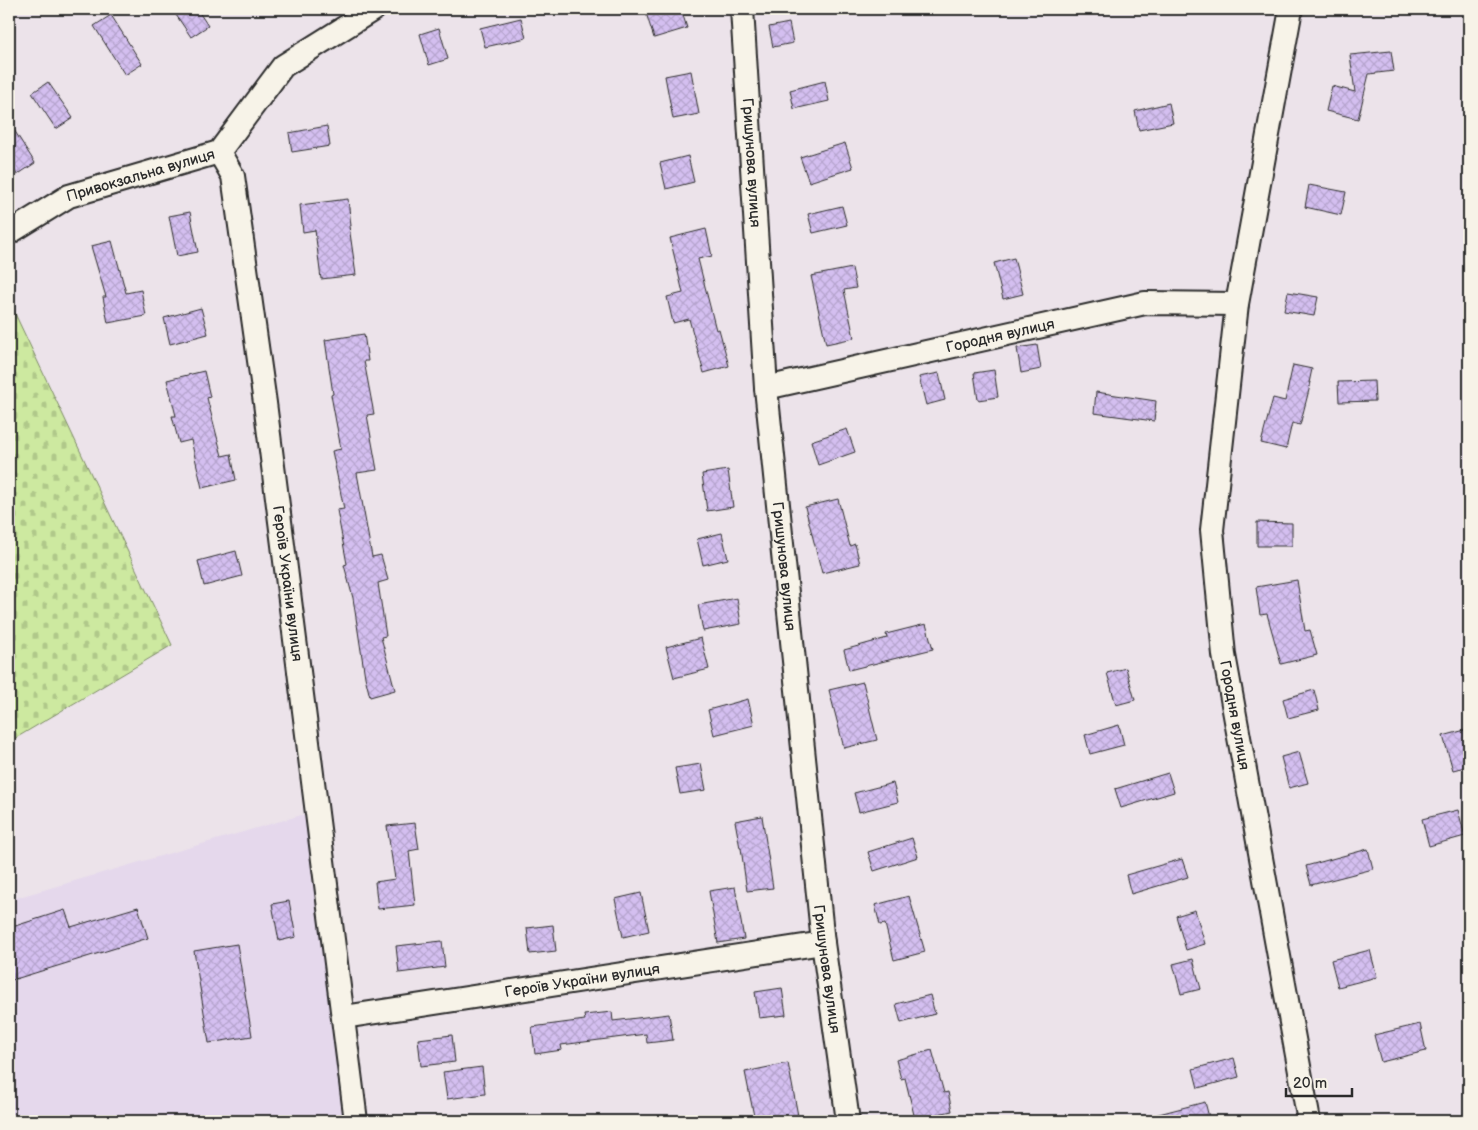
<svg xmlns="http://www.w3.org/2000/svg" width="1478" height="1130" viewBox="0 0 1478 1130" font-family="'Balsamiq Sans',sans-serif">
  <style>
    .built { fill: #e5d8ec }
    .cemetery { fill: url(#cemetery-stones); stroke: #7c8a66 }
    .building { fill: url(#building-cross-hatch); stroke: #2b2b2b }
    .lines { fill: none; stroke-linecap: round; stroke-linejoin: round }
    .street-casing { stroke: #2b2b2b; stroke-width: 26 }
    .street { stroke: #f7f3e8; stroke-width: 22 }
    .labels { text-anchor: middle; stroke-width: 4; stroke-linejoin: round; paint-order: stroke }
    .street-label { font-size: 15px; fill: #2b2b2b; stroke: #f7f3e8 }
  </style>
  <defs>
    <pattern id="cemetery-stones" width="16" height="16" patternUnits="userSpaceOnUse" patternTransform="scale(1.25)"><rect width="16" height="16" fill="#cde9a0"/><path d="M2 7V4a2 2 0 0 1 4 0v3zM10 15v-3a2 2 0 0 1 4 0v3z" fill="#b0c88a"/></pattern>
    <pattern id="building-cross-hatch" width="8" height="8" patternUnits="userSpaceOnUse" patternTransform="scale(1.25)"><rect width="8" height="8" fill="#d4bff0"/><path d="M0 0l8 8M0 8l8-8" fill="none" stroke="#b6a4ce"/></pattern>
  </defs>
  <rect width="100%" height="100%" fill="#ece3ea"/>
  <filter id="ink" filterUnits="userSpaceOnUse"><feTurbulence type="fractalNoise" baseFrequency=".02" numOctaves="2"/><feDisplacementMap in="SourceGraphic" scale="10" xChannelSelector="R" yChannelSelector="G"/><feConvolveMatrix kernelMatrix="1 2 1 2 8 2 1 2 1" color-interpolation-filters="sRGB"/></filter>
  <g filter="url(#ink)">
    <polygon class="built" points="312,812 346,1121 9,1121 9,900"/>
    <polygon class="cemetery" points="9,301 172,645 9,742"/>
    <g class="building">
      <polygon points="172,9 197,9 208,26 191,37"/>
      <polygon points="660,9 681,9 687,28 654,38 646,13"/>
      <polygon points="111,15 142,64 125,75 94,26"/>
      <polygon points="521,18 526,38 485,47 480,28"/>
      <polygon points="789,23 793,43 773,47 769,27"/>
      <polygon points="439,28 448,59 429,65 420,34"/>
      <polygon points="1391,51 1394,71 1369,74 1358,119 1326,111 1332,86 1355,92 1350,55"/>
      <polygon points="691,71 699,114 673,119 665,76"/>
      <polygon points="825,81 829,101 794,109 790,90"/>
      <polygon points="48,82 73,118 56,129 32,93"/>
      <polygon points="1169,103 1173,123 1139,130 1135,111"/>
      <polygon points="9,122 35,163 17,175 9,161"/>
      <polygon points="327,126 330,146 292,152 289,133"/>
      <polygon points="845,143 853,168 809,182 800,157"/>
      <polygon points="688,156 694,182 666,189 660,163"/>
      <polygon points="1309,185 1346,192 1341,215 1305,207"/>
      <polygon points="348,199 351,226 349,226 356,275 321,279 315,230 303,232 300,205"/>
      <polygon points="842,206 847,225 813,233 808,214"/>
      <polygon points="190,212 198,252 177,256 169,216"/>
      <polygon points="706,229 712,256 698,259 716,330 719,329 729,366 704,373 689,319 673,323 667,297 683,293 670,238"/>
      <polygon points="112,241 126,293 141,290 146,316 108,323 103,297 106,297 91,246"/>
      <polygon points="1014,258 1023,294 1003,299 994,263"/>
      <polygon points="852,268 856,288 844,290 854,338 826,344 811,276"/>
      <polygon points="1288,292 1318,297 1314,316 1284,311"/>
      <polygon points="201,308 208,334 170,344 164,318"/>
      <polygon points="364,334 368,361 364,361 374,414 367,415 377,470 357,473 372,557 381,555 388,580 378,583 386,636 381,637 395,690 370,697 365,677 353,598 344,565 347,564 337,510 344,509 332,451 341,449 331,395 333,394 325,340"/>
      <polygon points="1037,345 1041,369 1021,373 1017,348"/>
      <polygon points="1293,365 1312,369 1309,383 1311,382 1300,425 1292,423 1286,449 1261,443 1273,398 1285,401"/>
      <polygon points="994,370 998,397 978,400 974,373"/>
      <polygon points="204,371 210,397 207,398 222,456 231,454 236,480 202,488 191,440 179,443 172,416 176,416 167,380"/>
      <polygon points="939,373 945,400 926,405 919,377"/>
      <polygon points="1374,381 1375,401 1339,402 1338,382"/>
      <polygon points="1096,392 1156,401 1154,421 1094,413"/>
      <polygon points="847,429 855,452 818,465 811,441"/>
      <polygon points="728,470 733,507 707,511 702,474"/>
      <polygon points="838,499 850,546 855,544 860,564 822,573 805,507"/>
      <polygon points="1257,522 1292,523 1292,546 1257,546"/>
      <polygon points="722,533 728,559 703,565 697,539"/>
      <polygon points="236,551 242,576 204,586 198,561"/>
      <polygon points="1297,580 1305,631 1310,630 1317,655 1281,664 1267,614 1260,615 1256,587"/>
      <polygon points="737,598 741,624 703,631 698,605"/>
      <polygon points="926,624 933,649 849,670 844,650 887,638 886,634"/>
      <polygon points="701,638 709,669 674,678 666,647"/>
      <polygon points="1126,668 1135,700 1116,705 1107,673"/>
      <polygon points="863,682 877,740 844,748 829,690"/>
      <polygon points="1314,690 1319,710 1288,718 1283,699"/>
      <polygon points="748,699 754,725 714,735 708,710"/>
      <polygon points="1119,725 1124,745 1090,754 1085,735"/>
      <polygon points="1465,730 1469,745 1469,766 1453,770 1443,736"/>
      <polygon points="1299,752 1308,783 1289,788 1281,757"/>
      <polygon points="701,764 706,790 680,794 675,768"/>
      <polygon points="1168,773 1174,792 1121,808 1115,789"/>
      <polygon points="893,783 898,802 859,812 854,793"/>
      <polygon points="1458,810 1465,836 1429,846 1422,819"/>
      <polygon points="762,816 773,888 747,891 741,848 740,848 735,821"/>
      <polygon points="415,823 419,849 409,851 415,905 378,909 375,882 395,879 387,826"/>
      <polygon points="912,838 918,857 874,871 868,852"/>
      <polygon points="1368,849 1373,869 1311,885 1306,866"/>
      <polygon points="1182,859 1188,877 1131,894 1126,875"/>
      <polygon points="735,887 744,939 718,943 709,891"/>
      <polygon points="641,893 649,931 623,937 615,899"/>
      <polygon points="909,896 925,952 894,960 885,924 880,925 875,905"/>
      <polygon points="289,901 296,937 279,941 272,904"/>
      <polygon points="138,907 148,938 9,981 9,928 65,910 71,927"/>
      <polygon points="1195,910 1205,944 1186,950 1176,916"/>
      <polygon points="553,925 556,951 530,954 527,928"/>
      <polygon points="442,941 445,967 399,973 396,946"/>
      <polygon points="237,944 252,1036 209,1043 194,951"/>
      <polygon points="1370,950 1377,977 1338,987 1331,960"/>
      <polygon points="1193,959 1201,989 1181,994 1173,964"/>
      <polygon points="782,988 786,1015 759,1018 755,992"/>
      <polygon points="930,995 935,1014 901,1023 896,1004"/>
      <polygon points="612,1012 613,1021 669,1014 673,1040 647,1043 646,1034 561,1045 562,1050 535,1054 532,1027 585,1020 584,1015"/>
      <polygon points="1420,1024 1426,1051 1381,1062 1374,1035"/>
      <polygon points="452,1035 455,1062 421,1066 418,1039"/>
      <polygon points="932,1050 944,1093 948,1092 952,1111 915,1119 905,1078 901,1079 896,1060"/>
      <polygon points="1234,1058 1239,1077 1198,1088 1193,1069"/>
      <polygon points="788,1063 799,1121 755,1121 745,1072"/>
      <polygon points="482,1067 485,1094 447,1099 443,1072"/>
      <polygon points="1205,1102 1210,1121 1156,1121 1155,1115"/>
    </g>
    <g class="lines">
      <defs>
        <g id="street">
          <path id="s1" d="M742,9L766,388L823,943L848,1121"/>
          <path id="s2" d="M1291,9L1237,304L1212,530L1224,655L1309,1121"/>
          <path id="s3" d="M219,152L233,176L265,403L356,1121"/>
          <path id="s4" d="M9,233L69,196L219,152L283,66L374,9"/>
          <path id="s5" d="M766,388L1145,303L1237,304"/>
          <path id="s6" d="M344,1017L823,943"/>
        </g>
      </defs>
      <use href="#street" class="street-casing"/>
      <use href="#street" class="street"/>
    </g>
  </g>
  <g class="labels">
    <g class="street-label">
      <text dy="5" stroke="none"><textPath href="#s1" startOffset="154">Гришунова вулиця</textPath></text>
      <text dy="5" stroke="none"><textPath href="#s4" startOffset="145">Привокзальна вулиця</textPath></text>
      <text dy="5" stroke="none"><textPath href="#s5" startOffset="240">Городня вулиця</textPath></text>
      <text dy="5" stroke="none"><textPath href="#s1" startOffset="559">Гришунова вулиця</textPath></text>
      <text dy="5" stroke="none"><textPath href="#s3" startOffset="439">Героїв України вулиця</textPath></text>
      <text dy="5" stroke="none"><textPath href="#s2" startOffset="714">Городня вулиця</textPath></text>
      <text dy="5" stroke="none"><textPath href="#s1" startOffset="964">Гришунова вулиця</textPath></text>
      <text dy="5" stroke="none"><textPath href="#s6" startOffset="241">Героїв України вулиця</textPath></text>
    </g>
  </g>
  <rect width="1478" height="1130" fill="none" stroke="#f7f3e8" stroke-width="30"/>
  <rect x="15" y="15" width="1448" height="1100" fill="none" stroke="#2b2b2b" stroke-width="2" filter="url(#ink)"/>
  <path d="M1286 1088v8h66v-8" fill="none" stroke="#2b2b2b" stroke-width="2.5"/>
  <text x="1293" y="1088" font-size="15" fill="#2b2b2b" stroke="#f7f3e8" stroke-width="4" paint-order="stroke">20 m</text>
</svg>
